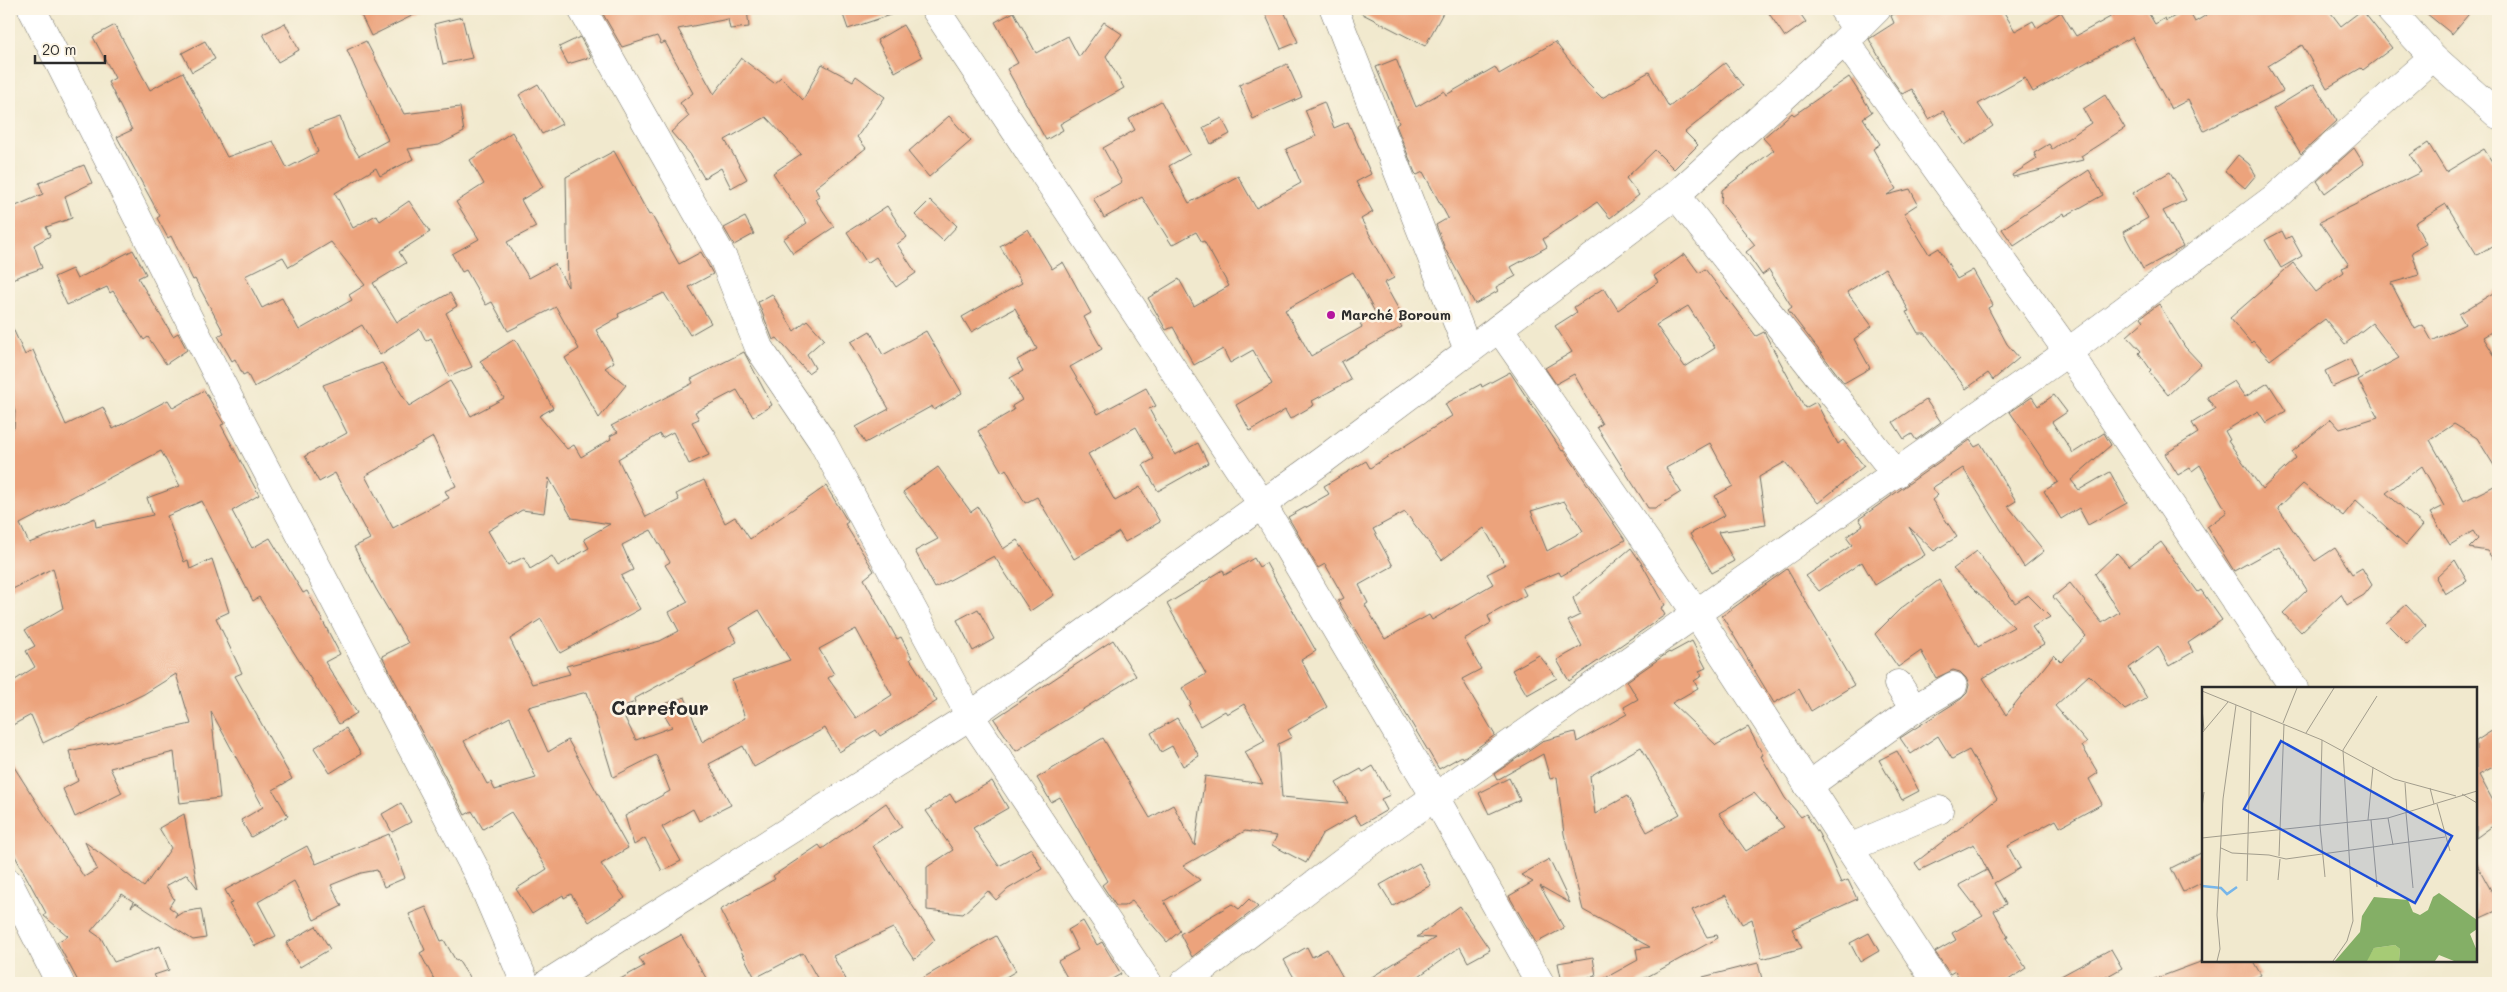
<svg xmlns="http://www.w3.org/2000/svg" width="2507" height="992" viewBox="0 0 2507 992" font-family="Mali,sans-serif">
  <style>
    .building { fill: #eca37c; fill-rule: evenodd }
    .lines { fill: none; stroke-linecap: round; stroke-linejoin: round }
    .street-casing { stroke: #706e64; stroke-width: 29 }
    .secondary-casing { stroke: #706e64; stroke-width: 29 }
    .street { stroke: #fff; stroke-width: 28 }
    .secondary { stroke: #fff; stroke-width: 28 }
    .poi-dot { fill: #b5179e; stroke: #fcf5e5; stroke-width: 2 }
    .labels { text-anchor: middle; stroke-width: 5; stroke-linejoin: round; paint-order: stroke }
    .poi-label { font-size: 14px; font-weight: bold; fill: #2b2b2b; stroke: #fcf5e5; text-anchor: start }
    .district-label { font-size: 19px; font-weight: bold; fill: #2b2b2b; stroke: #fcf5e5 }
    .inset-river { fill: none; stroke: #77b6ea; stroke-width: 2.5 }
    .inset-road { fill: none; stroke: #a29d8d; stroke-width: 1 }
    .view { fill: #1d4ed8; fill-opacity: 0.15; stroke: #1d4ed8; stroke-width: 2.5 }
    .inset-edge { fill: none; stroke: #2b2b2b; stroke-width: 2.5 }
  </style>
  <rect width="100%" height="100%" fill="#fcf5e5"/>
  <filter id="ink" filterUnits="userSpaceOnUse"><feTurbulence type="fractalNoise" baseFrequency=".02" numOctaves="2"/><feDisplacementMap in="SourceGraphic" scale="10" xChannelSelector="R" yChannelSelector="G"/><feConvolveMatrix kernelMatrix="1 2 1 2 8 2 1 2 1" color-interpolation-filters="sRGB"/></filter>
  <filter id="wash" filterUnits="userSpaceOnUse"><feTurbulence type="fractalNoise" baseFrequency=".0096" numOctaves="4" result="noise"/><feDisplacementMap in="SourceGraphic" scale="20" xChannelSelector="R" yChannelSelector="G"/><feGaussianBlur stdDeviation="1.12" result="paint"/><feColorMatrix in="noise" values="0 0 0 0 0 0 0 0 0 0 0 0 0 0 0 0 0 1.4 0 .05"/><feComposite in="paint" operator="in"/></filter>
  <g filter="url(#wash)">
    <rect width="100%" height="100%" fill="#f1e9ce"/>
    <g id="blocks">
      <g class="building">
        <polygon points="358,9 426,9 371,36"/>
        <polygon points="600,9 747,9 749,27 730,29 728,19 678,29 714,94 741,58 774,83 781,77 803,100 822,64 853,81 856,76 885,97 857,137 866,148 815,188 819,196 815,199 834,227 793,254 783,239 807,223 773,173 801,154 766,117 725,140 747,179 731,188 721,168 704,178 690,154 671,132 689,116 680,103 693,93 665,42 661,44 657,36 622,47"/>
        <polygon points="841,9 898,9 899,12 848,29"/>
        <polygon points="1263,9 1283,9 1298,42 1281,49"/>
        <polygon points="1353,9 1445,9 1425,46"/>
        <polygon points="1766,9 1797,9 1806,22 1785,37"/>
        <polygon points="1900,9 2002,9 2015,31 2033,21 2037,28 2061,12 2076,36 2114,15 2111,9 2146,9 2155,24 2165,18 2166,21 2188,9 2195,22 2216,9 2328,9 2341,26 2362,10 2392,48 2363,70 2361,68 2327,88 2302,45 2268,66 2283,91 2204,131 2188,100 2171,109 2132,37 2033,92 2025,78 1978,104 1993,126 1965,145 1943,111 1929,119 1912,89 1902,94 1890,77 1869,39 1894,23 1891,16"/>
        <polygon points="2421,9 2473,9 2452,34"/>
        <polygon points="1014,12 1036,53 1068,36 1079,57 1104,22 1122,34 1106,56 1124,88 1060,124 1063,130 1046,140 1007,69 1018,63 995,22"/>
        <polygon points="462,17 472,58 443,64 434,24"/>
        <polygon points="285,23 299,50 278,62 263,34"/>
        <path d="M115,25L150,90L183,72L227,157L273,141L287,168L318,152L309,128L340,117L348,139L359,156L388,140L347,50L366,41L404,114L460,107L464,132L439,145L408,149L413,159L380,176L376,168L335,193L353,228L376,215L380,221L409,201L430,232L399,252L406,263L373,283L397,322L450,293L457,306L446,313L472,367L449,377L431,338L426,341L420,329L380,355L362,325L254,387L247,373L243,375L235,359L232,361L218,336L224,333L195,279L193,280L171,236L168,238L157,218L160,216L117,137L132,130L108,82L115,78L93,37ZM331,242L365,285L349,295L352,300L299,330L282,298L262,308L245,276L283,257L289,267Z"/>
        <polygon points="903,25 922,57 895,72 877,40"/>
        <polygon points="580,37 591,57 568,64 559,47"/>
        <polygon points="205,41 215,59 192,72 182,53"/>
        <polygon points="1555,42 1587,83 1602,98 1649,72 1669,107 1725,63 1743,86 1685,132 1698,145 1674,169 1655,150 1626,178 1639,195 1610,218 1597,202 1543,239 1547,247 1511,267 1516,276 1496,287 1498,291 1475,304 1445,249 1436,225 1448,218 1423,172 1417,175 1415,173 1396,125 1399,123 1376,67 1396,59 1416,107 1444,91 1446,95 1495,67 1499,74"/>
        <polygon points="1287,64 1302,97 1253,119 1239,85"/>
        <polygon points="1849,77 1872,112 1863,118 1880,144 1873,149 1896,189 1887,195 1910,189 1918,204 1904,213 1929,254 1939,248 1957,279 1973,270 1993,305 1988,308 2007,344 2019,358 1993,380 1988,373 1966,389 1925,333 1918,333 1906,312 1909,311 1885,268 1847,292 1872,326 1854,339 1870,368 1844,383 1788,310 1792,307 1769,270 1762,275 1746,252 1755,245 1721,203 1722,190 1774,150 1763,138 1792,113 1794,115"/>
        <polygon points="538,84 562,124 542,134 519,95"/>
        <polygon points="2314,84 2337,121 2301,154 2273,109"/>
        <polygon points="2105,95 2125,128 2081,156 2083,160 2013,177 2012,175 2037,159 2034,153 2049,144 2052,149 2091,123 2083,109"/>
        <path d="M1161,101L1190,154L1169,166L1189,203L1238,176L1256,208L1301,183L1286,149L1316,136L1305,110L1324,102L1334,128L1348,122L1371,174L1356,182L1373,212L1361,219L1394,278L1384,283L1405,321L1400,324L1402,327L1341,362L1351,380L1312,401L1314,405L1290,419L1285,410L1250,431L1236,405L1272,384L1253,350L1230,363L1223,349L1194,365L1173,327L1166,330L1148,298L1179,279L1194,306L1229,286L1204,241L1202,242L1196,232L1172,245L1142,197L1104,218L1093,198L1122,182L1103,148L1135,130L1129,119ZM1353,272L1376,314L1360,323L1362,327L1311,356L1285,310Z"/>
        <polygon points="949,116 971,141 929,177 908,152"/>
        <polygon points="1222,118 1230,134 1211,144 1203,128"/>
        <polygon points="512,132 543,187 521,200 536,227 507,242 529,278 555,264 568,287 566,177 614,151 649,215 651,214 679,264 701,252 713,274 689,287 711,323 690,335 664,293 618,314 619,317 596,330 614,362 605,368 626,385 599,418 565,358 579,349 556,307 508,331 492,302 486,305 466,270 462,272 452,254 479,239 456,202 484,184 470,160"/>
        <polygon points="2428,143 2446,172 2484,149 2498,171 2498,242 2477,255 2446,204 2415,223 2426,244 2412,252 2419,275 2391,283 2415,329 2423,325 2432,341 2465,324 2459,314 2498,290 2498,328 2483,337 2498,361 2498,472 2477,438 2454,424 2430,440 2464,501 2498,484 2498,566 2487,551 2469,548 2478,539 2473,531 2450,545 2430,513 2444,506 2422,466 2386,493 2423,525 2406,545 2356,500 2343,516 2303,484 2278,508 2299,539 2315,561 2335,548 2352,574 2362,568 2372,585 2364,595 2347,605 2341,594 2301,632 2283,613 2307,590 2279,546 2234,571 2207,527 2227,512 2200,465 2192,471 2190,468 2178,475 2165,454 2198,433 2192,423 2215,409 2207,397 2234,381 2245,397 2268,383 2286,411 2266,423 2258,411 2225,431 2230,440 2228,441 2262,489 2296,458 2292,452 2331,419 2340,429 2378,417 2358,380 2399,358 2372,323 2345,344 2325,319 2270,360 2253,341 2251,343 2230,318 2293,263 2316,292 2344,272 2342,268 2349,265 2320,222 2421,172 2410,155"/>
        <polygon points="2354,148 2364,164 2325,193 2317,181"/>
        <polygon points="2238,155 2249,164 2256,175 2245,188 2225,171"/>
        <polygon points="84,165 92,183 65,196 72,218 46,227 50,236 34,245 42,268 9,280 9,209 43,194 39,183"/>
        <polygon points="2089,170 2103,195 2065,216 2064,213 2014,246 2002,229"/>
        <polygon points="2170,172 2186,200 2163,211 2183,247 2143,269 2123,232 2148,218 2133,193"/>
        <polygon points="930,200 957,226 943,241 915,215"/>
        <polygon points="887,206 907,237 897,244 916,273 896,287 876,257 867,263 847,232"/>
        <polygon points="745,217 754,234 734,245 724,228"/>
        <polygon points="1028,229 1052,269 1063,262 1091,313 1084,317 1102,349 1070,367 1098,414 1146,388 1156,406 1149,409 1175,455 1198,443 1208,463 1158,491 1143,465 1154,459 1136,427 1088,454 1115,501 1140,487 1160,522 1125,542 1119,532 1074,559 1037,497 1025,503 1006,469 1002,472 978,431 1014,410 1012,406 1022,400 1010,378 1023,371 1017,360 1037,349 1015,308 971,332 962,317 1022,283 1000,246"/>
        <polygon points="2282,231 2286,239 2291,236 2302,256 2281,268 2265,240"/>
        <polygon points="133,250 146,274 138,278 173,336 178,333 187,350 166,364 148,337 144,340 113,291 110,293 107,287 67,305 54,277 72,269 77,279"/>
        <path d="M1685,254L1699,273L1705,269L1756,336L1764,332L1805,408L1816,402L1838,444L1843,440L1864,466L1818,503L1785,462L1759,477L1766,525L1718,532L1734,561L1712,573L1690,534L1725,515L1715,496L1733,486L1710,443L1666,468L1681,492L1655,508H1648L1597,427L1602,424L1574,374L1556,384L1545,368L1572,352L1555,326L1577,312L1574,307L1604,288L1618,310L1658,282L1654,276ZM1688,306L1715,348L1685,367L1656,325Z"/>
        <polygon points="772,294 794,331 807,320 824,339 807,354 815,368 808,373 777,338 773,340 758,302"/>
        <polygon points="2159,304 2185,347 2201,364 2168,395 2149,372 2151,370 2139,353 2141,351 2127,336 2144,321 2141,317"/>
        <path d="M9,320L25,355L33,350L66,425L103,407L113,429L168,400L173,408L204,390L224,424L221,425L259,495L232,511L252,548L270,538L303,593L307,591L340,654L325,662L357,713L339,724L259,597L253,601L202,501L167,516L184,562L188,560L190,569L212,559L229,612L216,618L242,673L235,676L292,779L273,790L288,816L251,837L241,820L263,807L211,711L220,798L180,803L174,752L110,768L122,793L75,817L63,789L78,781L69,751L191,724L176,674L144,694L43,743L31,715L9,727V684L35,667L26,651L35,646L25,630L63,608L53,568L9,591V429L14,428L15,412L9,386ZM161,451L180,486L147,498L153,515L96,527L95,518L29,543L20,524Z"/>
        <polygon points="870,331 883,355 926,331 962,393 934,410 932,406 865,443 856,427 889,409 851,342"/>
        <path d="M515,339L553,408L539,416L567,449L574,445L581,457L611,439L610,436L618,432L611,426L693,383L691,379L744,352L772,405L753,417L737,390L695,412L699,419L692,422L709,455L689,464L673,432L662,438L660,434L618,459L646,517L679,500L676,494L704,480L725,523L735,517L750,539L826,486L848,522L845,524L874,571L864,579L897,639L901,637L912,658L910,659L937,701L880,736L876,730L839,752L825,728L754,767L743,746L709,764L731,805L699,821L693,809L662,827L681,861L662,871L645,838L634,845L625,816L670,791L656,755L613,777L587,692L528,707L548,752L568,740L628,848L601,864L625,898L589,922L571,894L564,898L563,895L532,914L516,889L547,869L511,812L483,829L472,811L465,815L382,656L408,643L376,589L354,547L370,539L335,473L319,482L305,456L347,433L323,385L382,363L409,406L450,381L471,416L504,398L480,361ZM433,437L456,486L445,491L449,498L393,528L365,476ZM549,478L572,518L610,524L584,539L589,548L558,566L552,556L530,569L524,557L508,565L488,531L522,510L544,513ZM651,530L670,562L665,565L688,602L669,612L679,631L660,641L566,666L570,674L532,684L510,639L541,619L560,653L640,609L621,576L633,570L622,545ZM759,610L790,660L732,680L745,718L702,742L685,697L659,706L672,727L636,740L620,708L635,702L634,699L737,642L729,628ZM856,629L892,695L856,718L828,678L834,674L819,649ZM510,717L536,778L495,790L491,782L487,784L464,741Z"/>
        <polygon points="2350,359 2358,376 2332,387 2325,371"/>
        <path d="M1510,372L1562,451L1564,450L1625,540L1561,576L1559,572L1522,587L1526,595L1488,616L1491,623L1464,639L1481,669L1462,679L1495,735L1463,758L1462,756L1439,769L1338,601L1344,598L1325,564L1318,568L1288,517L1329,494L1324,486L1366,461L1370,468L1452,416L1445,404L1481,384L1482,387ZM1564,501L1583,531L1547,551L1531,511ZM1405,512L1442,560L1484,528L1505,565L1487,574L1493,584L1432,620L1429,615L1385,639L1365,605L1368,603L1359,585L1393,566L1373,529Z"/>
        <polygon points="2054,395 2067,412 2052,422 2073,453 2104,433 2111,445 2071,480 2079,490 2110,472 2127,503 2088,525 2079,508 2061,519 2044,491 2058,482 2010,412 2032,397 2038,406"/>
        <polygon points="1926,400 1941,422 1916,440 1912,434 1904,439 1893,422"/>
        <polygon points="1970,440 1975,447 1981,444 2016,501 2008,506 2044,551 2024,567 1963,468 1932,488 1938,495 1932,500 1957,537 1934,551 1909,527 1925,555 1875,585 1862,562 1819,591 1806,576 1852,545 1846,537 1863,525 1859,519"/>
        <polygon points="938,467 971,512 978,507 1003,549 1017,540 1054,595 1030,611 994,556 935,588 915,551 938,539 903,492"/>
        <polygon points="2161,542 2198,592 2201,590 2222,620 2188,643 2193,652 2169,666 2158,646 2129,668 2147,698 2125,710 2089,675 2055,706 2087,743 2082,746 2098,773 2089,779 2102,804 2060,827 2056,820 2008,846 2020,868 1994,883 2006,904 1994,911 2008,937 2006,938 2026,968 2004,983 1962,983 1955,971 1950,974 1935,952 1956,940 1952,933 1983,916 1959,885 1987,870 1992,879 1974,844 1920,870 1915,863 1997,799 1969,750 1952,759 1938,736 1911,754 1900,738 1961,699 1967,693 1969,685 1966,678 1960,672 1953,670 1936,678 1921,651 1898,667 1875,634 1900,609 1939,580 1978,647 2014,627 1953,569 1977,551 2015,603 2028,595 2050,617 2032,627 2044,644 1983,678 2006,715 2054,655 2061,662 2086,636 2053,597 2070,583 2102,623 2119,612 2095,574 2117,553 2129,566"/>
        <polygon points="1631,548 1642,564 1665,605 1661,608 1665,615 1569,681 1557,660 1582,646 1568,621 1580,615 1573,598"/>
        <polygon points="1254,558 1259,567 1266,563 1316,651 1301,660 1327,707 1288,730 1292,737 1278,744 1282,797 1348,803 1336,783 1361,769 1363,772 1373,766 1390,795 1381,799 1387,810 1361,825 1355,815 1322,834 1306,863 1272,845 1277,836 1245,831 1183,866 1200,880 1164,901 1180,931 1167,942 1132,901 1124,906 1116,906 1102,885 1107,881 1060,797 1051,802 1037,778 1103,738 1150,818 1173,805 1195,846 1205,776 1263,784 1245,752 1265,741 1244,704 1227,714 1225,711 1200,726 1189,706 1191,704 1182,688 1206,674 1167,604 1223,570 1225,575"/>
        <polygon points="2455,560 2467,581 2445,594 2436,578"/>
        <polygon points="1787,569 1854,685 1811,711 1799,689 1774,703 1722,616"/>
        <polygon points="2406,605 2426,626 2407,644 2386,623"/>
        <polygon points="978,609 994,639 973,651 957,620"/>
        <polygon points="1113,640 1136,676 1016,751 994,719"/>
        <path d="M1692,641L1706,668L1699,671L1702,676L1694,681L1698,688L1672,703L1716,745L1748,727L1763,755L1761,756L1785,798L1801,817L1806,814L1819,834L1841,883L1848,880L1857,899L1792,929L1802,948L1762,959L1752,919L1742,924L1726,895L1692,910L1707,937L1717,935L1718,938L1636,983H1596L1638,960L1636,949L1650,947L1583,910L1564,834L1557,777L1550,779L1543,754L1497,780L1494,774L1542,741L1575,732L1577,742L1627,714L1624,707L1638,699L1627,681L1669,652L1670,653ZM1641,747L1680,814L1647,832L1627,796L1595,814L1590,776ZM1754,793L1784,827L1746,851L1719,813Z"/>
        <polygon points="1539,655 1557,678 1527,695 1512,670"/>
        <polygon points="1177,718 1199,756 1183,766 1172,746 1161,752 1151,733"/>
        <polygon points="2498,727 2498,764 2479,775 2498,810 2498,822 2476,838 2476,741"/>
        <polygon points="346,728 361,754 330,773 314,748"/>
        <polygon points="1897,751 1919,791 1902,800 1879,760"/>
        <polygon points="9,759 84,877 97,869 85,842 144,887 171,848 159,828 184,814 198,889 187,874 166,886 174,899 169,907 177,913 175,917 183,912 201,909 206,938 193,940 136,903 131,907 134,902 122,894 91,931 101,938 114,962 160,946 169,970 154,975 159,983 79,983 57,942 68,936 44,916 46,913 9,845"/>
        <polygon points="1509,778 1520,800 1489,814 1479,793"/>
        <polygon points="992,781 1008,808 973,828 999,866 1031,848 1042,869 1008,889 996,900 988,891 963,914 927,910 927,867 953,850 926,811 950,794 955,802"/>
        <polygon points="401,803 411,822 392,832 382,814"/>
        <polygon points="886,803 902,827 873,846 935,940 914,960 893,928 833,956 848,983 820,983 803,953 755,978 720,910 775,879 773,876 819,845 822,849"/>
        <polygon points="389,834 405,878 384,887 377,870 361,873 331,885 342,906 314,920 294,881 258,902 276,936 255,946 229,904 232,903 225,890 307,846 316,864"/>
        <polygon points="2203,852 2203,882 2183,892 2171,868"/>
        <polygon points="1549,859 1570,903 1540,886 1564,928 1536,943 1509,896 1533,882 1521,875"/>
        <polygon points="1419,863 1431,885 1393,906 1380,885"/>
        <polygon points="2476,863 2498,903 2498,910 2476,920"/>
        <polygon points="1249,899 1258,907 1192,957 1180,934 1232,904 1239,909"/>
        <polygon points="1460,906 1490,950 1468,962 1460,947 1409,983 1362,983 1435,938 1417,937"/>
        <polygon points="426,907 441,941 444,940 456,961 458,960 473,983 436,983 420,953 425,950 409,914"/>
        <polygon points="1083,921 1097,945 1102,942 1121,974 1105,983 1070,983 1058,961 1078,950 1068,930"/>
        <polygon points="316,926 330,949 300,967 286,943"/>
        <polygon points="1869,933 1879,951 1860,962 1850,943"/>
        <polygon points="681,935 709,983 613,983 644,966 639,958"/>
        <polygon points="996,936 1016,971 996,983 914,983"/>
        <polygon points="1307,947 1312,957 1327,949 1346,983 1297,983 1284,960"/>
        <polygon points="2111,949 2122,968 2106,977 2110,983 2048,983"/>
        <polygon points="1593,957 1596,976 1562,982 1558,963"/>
        <polygon points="2203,961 2253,961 2261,975 2246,983 2149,983 2149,981"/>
        <polygon points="1758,963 1763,983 1704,983 1703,977"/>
      </g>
    </g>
  </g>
  <g filter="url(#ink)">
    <use href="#blocks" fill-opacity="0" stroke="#706e64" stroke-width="1"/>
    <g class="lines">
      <defs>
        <g id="street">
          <polyline points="32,9 236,412 480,878 525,983"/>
          <polyline points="582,9 724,260 759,348 822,441 970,716 1148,983"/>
          <polyline points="935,9 1262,504 1435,797 1540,983"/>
          <polyline points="1334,9 1468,350"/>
          <polyline points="1843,9 1857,30"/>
          <polyline points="2389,9 2433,57 2498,115"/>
          <polyline points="1845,41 2068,352 2294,688"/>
          <polyline points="1676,195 1896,474"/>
          <polyline points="1499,328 1696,613 1937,983"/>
          <polyline points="1898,684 1914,709"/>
          <polyline points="1808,786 1914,709 1953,686"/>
          <polyline points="1849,848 1939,810"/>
          <polyline points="9,883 60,983"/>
          <polyline points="1184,983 1358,851 2068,352 2277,196 2433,57"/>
        </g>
        <polyline id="secondary" points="548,983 970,716 1326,458 1676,195 1845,41 1877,9"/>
      </defs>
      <use href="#street" class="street-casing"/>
      <use href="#secondary" class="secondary-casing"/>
      <use href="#street" class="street"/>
      <use href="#secondary" class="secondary"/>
    </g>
  </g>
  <circle class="poi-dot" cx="1331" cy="315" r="5"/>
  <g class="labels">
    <g class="poi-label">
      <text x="1341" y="320">Marché Boroum</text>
    </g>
    <g class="district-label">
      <text x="660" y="715">Carrefour</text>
    </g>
  </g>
  <g transform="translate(2202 687)">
    <rect width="275" height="275" fill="#f1e9ce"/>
    <path d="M193,258L198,262L197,274H164L172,261Z" fill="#a6cb75"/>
    <path d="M237,206L275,233V242L268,247L275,264V274H252L237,268L233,274H197L198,262L193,258L172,261L165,274H133L158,245L160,229L172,210L206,213L211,225L218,228L226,223L231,210Z" fill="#84af66"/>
    <path class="inset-river" d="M0,199L19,201L25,207L35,200"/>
    <path class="inset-road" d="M0,4L120,53L192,92L254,109M0,21L2,43M81,36L95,1M0,46L26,15M104,46L132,1M120,53L118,139L123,190M203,96L205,126M228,101L232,117M260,107L275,116M235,117L248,164M0,121L2,105M204,126L211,201M186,131L191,158M166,133L171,80M169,133L175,200M0,151L186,131L275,104M19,161L30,166L67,168L84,172L243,150M77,169L82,37M76,193L78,172M45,194L49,24M15,274L18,262L15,228L21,112L34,18M131,274L145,254L151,234L141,63L175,9"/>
    <path class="view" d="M79,54L250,149L213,216L42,122Z"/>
    <rect width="275" height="275" class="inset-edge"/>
  </g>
  <rect width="2507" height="992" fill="none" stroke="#fcf5e5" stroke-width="30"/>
  <path d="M35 55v8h70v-8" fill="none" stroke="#2b2b2b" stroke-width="2.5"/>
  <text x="42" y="55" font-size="15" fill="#2b2b2b" stroke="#fcf5e5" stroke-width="4" paint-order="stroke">20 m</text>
</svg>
